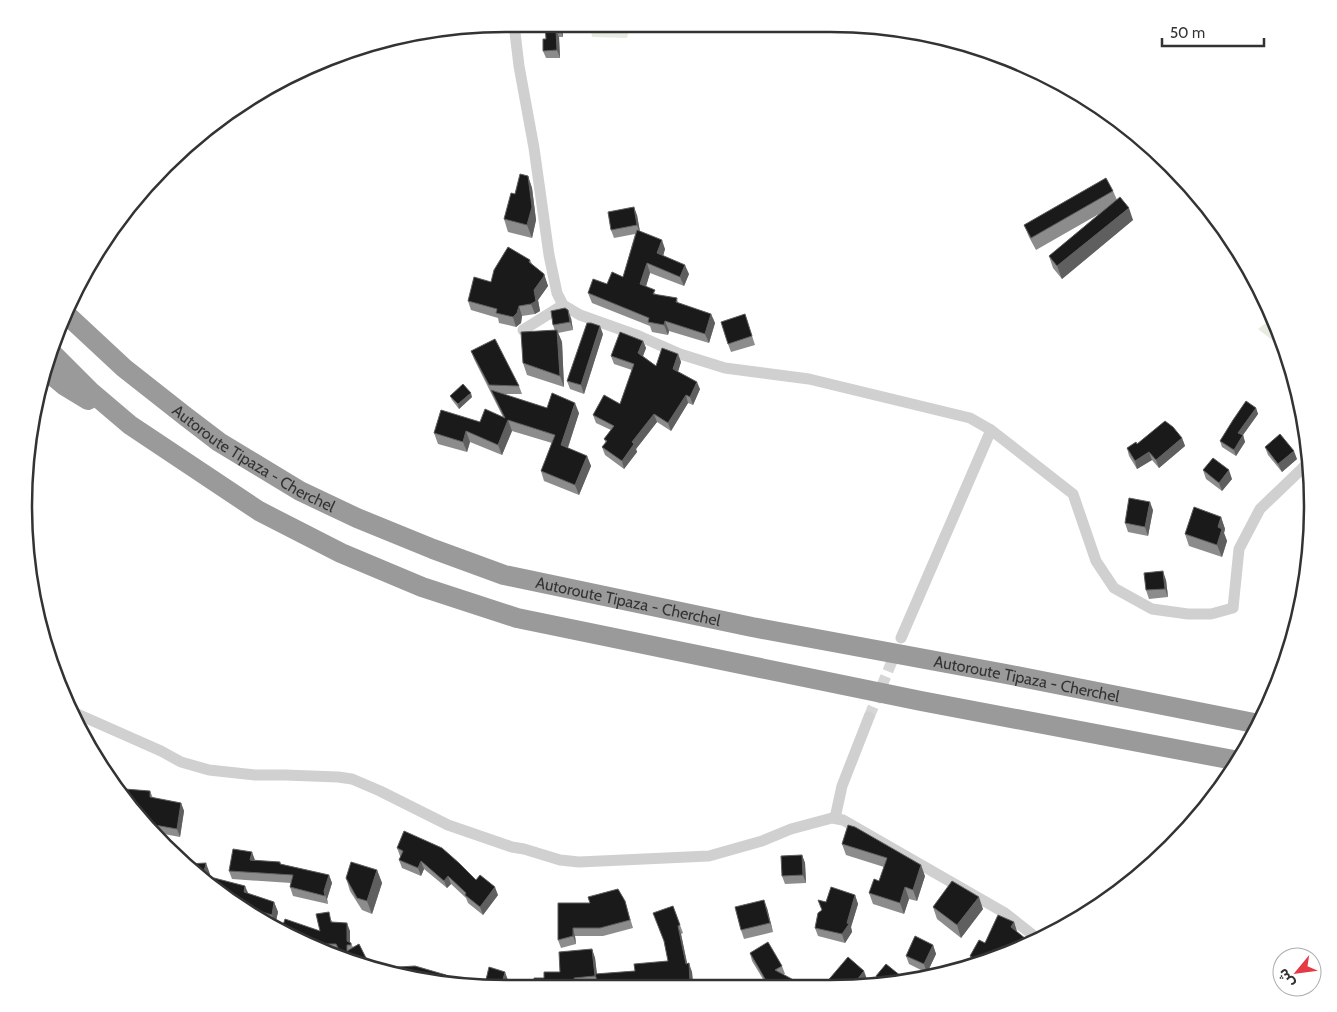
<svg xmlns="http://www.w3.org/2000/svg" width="1337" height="1012" viewBox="0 0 1337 1012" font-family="Cabin,'Noto Sans Arabic',sans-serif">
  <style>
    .green { fill: #e6ecdf }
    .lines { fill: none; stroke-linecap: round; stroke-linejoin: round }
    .street-tunnel { stroke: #d6d6d6; stroke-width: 11; stroke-dasharray: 11 5.5; stroke-linecap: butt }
    .street { stroke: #d0d0d0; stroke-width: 11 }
    .highway { stroke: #9a9a9a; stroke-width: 20 }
    .wall { fill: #8c8c8c }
    .shaded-wall { fill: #5f5f5f }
    .building { fill: #1a1a1a; stroke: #5f5f5f }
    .labels { text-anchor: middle; stroke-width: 5; stroke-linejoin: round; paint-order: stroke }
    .street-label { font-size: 16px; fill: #333; stroke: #fff }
    .rim { fill: none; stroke: #333; stroke-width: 2.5 }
  </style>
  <rect width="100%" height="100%" fill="#fff"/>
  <g class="green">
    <polygon points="590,24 631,24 627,38 592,37"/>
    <polygon points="1274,317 1276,321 1286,351 1258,329"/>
  </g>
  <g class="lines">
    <polyline class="street-tunnel" points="869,717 897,649"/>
    <g class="street">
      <polyline points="514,24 519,66 534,148 549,255 557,293 563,305 580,315 639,336 680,354 725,368 809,379 970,418 991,430 1073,494 1096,561 1114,588 1152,609 1188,614 1211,614 1233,608 1239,549 1260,509 1309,462"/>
      <polyline points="523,330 563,305"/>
      <polyline points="901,638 991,430"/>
      <polyline points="75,713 161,751 181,762 209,770 255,775 285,775 338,777 352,779 380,791 448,825 512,847 524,849 560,860 579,862 709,856 762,841 791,829 832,818 843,820 1005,913 1038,939"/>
      <polyline points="835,818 842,786 869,717"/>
    </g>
    <g class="highway">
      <path id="s1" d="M66,314L124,368L185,416L219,442L300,491L357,518L433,549L504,575L752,627L1006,674L1259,724"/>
      <polyline points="53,354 90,391 130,425 259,511 341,553 422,587 517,618 921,701 1239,761"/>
      <polyline points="47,371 65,386 88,400"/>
    </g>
  </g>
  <g class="wall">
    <polygon points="562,24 563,37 559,37 560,58 546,58 543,51 546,39"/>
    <polygon points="528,176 532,188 536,220 532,238 508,232 504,219 515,194"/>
    <polygon points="1113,191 1117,200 1133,220 1062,279 1053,268 1049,256 1099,214 1036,250 1029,237 1024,225"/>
    <polygon points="637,215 640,231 665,249 663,256 689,274 684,286 650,273 646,286 657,295 677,298 678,303 711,314 715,323 709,343 669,331 668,335 652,332 650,326 592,303 588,293 623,277 635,234 614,238 611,230"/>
    <polygon points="530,260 532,264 544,274 548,286 538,300 540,311 535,314 522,316 521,323 516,327 499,323 498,318 471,310 468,301 491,282"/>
    <polygon points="745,314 755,345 731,352 728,344"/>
    <polygon points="571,318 573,330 558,333 562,342 564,387 527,375 523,363 555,331 553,325"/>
    <polygon points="603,334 584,394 570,389 567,381"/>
    <polygon points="643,341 646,348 643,356 656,366 678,354 681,362 678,372 700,389 693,405 688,403 671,431 657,422 636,449 637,452 624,469 605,455 602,447 606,443 604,439 611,430 596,423 593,415 620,404 632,370 614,364 611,356"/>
    <polygon points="471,351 519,386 522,394 503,394 547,408 579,413 568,448 587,456 591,466 579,495 544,481 541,471 552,443 512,431 502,455 470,442 467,452 438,444 434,433 480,422 503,417 474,359"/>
    <polygon points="450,396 472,397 459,409 452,400"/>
    <polygon points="1256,408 1258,414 1243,435 1245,442 1236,456 1222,447 1220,441"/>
    <polygon points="1182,438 1185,446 1159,468 1152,460 1137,469 1129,456 1127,448 1137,444"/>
    <polygon points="1265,447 1297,459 1282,472 1268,455"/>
    <polygon points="1203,470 1232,479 1222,491 1206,479"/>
    <polygon points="1153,510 1148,536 1128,532 1125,523"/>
    <polygon points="1221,517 1225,529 1224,533 1227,541 1222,557 1189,546 1185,534"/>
    <polygon points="1166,580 1168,597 1149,599 1146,590"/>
    <polygon points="150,791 153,798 181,803 184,811 180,837 153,832 124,797"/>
    <polygon points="848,825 925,876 917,901 909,899 904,914 873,904 869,893 879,881 884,867 846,855 842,844"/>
    <polygon points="397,848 476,880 498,895 483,915 468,903 466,898 451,884 447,888 424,869 421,876 402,868 399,860 401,856 400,856"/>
    <polygon points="802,855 805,863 806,883 785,884 782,876"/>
    <polygon points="255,861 280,862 281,864 329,875 332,883 327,899 328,904 293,896 290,887 291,883 232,879 229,871"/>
    <polygon points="377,870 382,883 372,914 362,910 350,891 346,878"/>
    <polygon points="214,884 274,902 278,912 275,925 260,920"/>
    <polygon points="855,895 858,904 851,927 852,932 845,943 818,936 815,928 826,902"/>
    <polygon points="625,901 633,928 603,936 575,936 576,944 561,948 558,940 590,903"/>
    <polygon points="673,906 683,933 681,934 687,964 692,972 693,984 534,984 544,978 560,972 592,949 595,958 597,974 635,971 668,961"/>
    <polygon points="933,907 983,909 961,938 937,919"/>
    <polygon points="767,908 773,932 744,939 741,930"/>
    <polygon points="332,920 332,922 350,931 350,942 353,947 359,944 369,967 351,963 342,959 339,952 327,952 281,931 320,931"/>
    <polygon points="1014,922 1017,931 1015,952 972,963 970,956 985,943"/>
    <polygon points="933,945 936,954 927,973 909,964 906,956"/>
    <polygon points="750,953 782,966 785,974 783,974 801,984 766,984 752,961"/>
    <polygon points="876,976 894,984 879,984"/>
  </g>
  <g class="shaded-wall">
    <polygon points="560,24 562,24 563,37 560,29"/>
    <polygon points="556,30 559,37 560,58 557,50"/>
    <polygon points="528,176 532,188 536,220 532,238 527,225"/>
    <polygon points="634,207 637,215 640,233 637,225"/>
    <polygon points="1129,208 1133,220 1062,279 1057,266"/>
    <polygon points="662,240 665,249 661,263 657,253"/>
    <polygon points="647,263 650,273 644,293 640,284"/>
    <polygon points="685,265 689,274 684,286 680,277"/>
    <polygon points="544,274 548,286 538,300 540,311 535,314 531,304 534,290"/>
    <polygon points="519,306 522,316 521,323 516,327 513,317"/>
    <polygon points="568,310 571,318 573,330 570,322"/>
    <polygon points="711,314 715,323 709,343 705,334"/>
    <polygon points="665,321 669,331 668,335 664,325"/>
    <polygon points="600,326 603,334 584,394 581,385"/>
    <polygon points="557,330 562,342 564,387 560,376"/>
    <polygon points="643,341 646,348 641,361 638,353"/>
    <polygon points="678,354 681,362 676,377 673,369"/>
    <polygon points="697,382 700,389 693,405 690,397"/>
    <polygon points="471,393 472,397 459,409 458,404"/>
    <polygon points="686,395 688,403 671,431 668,423"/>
    <polygon points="575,403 579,413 565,456 561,445"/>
    <polygon points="1256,408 1258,414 1240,439 1238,433"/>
    <polygon points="654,414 657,422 636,449 637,452 624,469 622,461 632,442"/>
    <polygon points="508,420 512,431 502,455 498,445"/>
    <polygon points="466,431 470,442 467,452 463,442"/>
    <polygon points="1243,435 1245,442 1236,456 1234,450"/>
    <polygon points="1182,438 1185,446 1159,468 1156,460"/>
    <polygon points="1294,451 1297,459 1282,472 1278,464"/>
    <polygon points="1149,452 1152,460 1137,469 1135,461"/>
    <polygon points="587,456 591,466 579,495 575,485"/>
    <polygon points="1229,470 1232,479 1222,491 1219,483"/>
    <polygon points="1150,502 1153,510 1148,536 1145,527"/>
    <polygon points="1221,517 1225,529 1224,533 1227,541 1222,557 1217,545 1218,527"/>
    <polygon points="1163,571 1166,580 1168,597 1165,589"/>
    <polygon points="181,803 184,811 180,837 177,829"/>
    <polygon points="252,852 255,860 250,860"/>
    <polygon points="802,855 805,863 806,883 803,875"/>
    <polygon points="421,861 424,869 421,876 418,868"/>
    <polygon points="206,863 210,874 209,881 203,877"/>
    <polygon points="921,865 925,876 917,901 913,890"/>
    <polygon points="377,870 382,883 372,914 367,901"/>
    <polygon points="329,875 332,883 327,899 328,904 324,891"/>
    <polygon points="448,876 451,884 447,888 444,881"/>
    <polygon points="245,886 249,895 244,892"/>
    <polygon points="495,887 498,895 483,915 480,907"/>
    <polygon points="905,887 909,899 904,914 900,903"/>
    <polygon points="855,895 858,904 851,927 852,932 845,943 842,934"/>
    <polygon points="979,897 983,909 961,938 957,925"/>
    <polygon points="764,900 767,908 773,932 770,923"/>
    <polygon points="274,902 278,912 275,925 272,915"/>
    <polygon points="1014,922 1017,932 1011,927"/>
    <polygon points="347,923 350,931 350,945 347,941"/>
    <polygon points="678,926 681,934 689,972 686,964"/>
    <polygon points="573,928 575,936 576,944 573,936"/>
    <polygon points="933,945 936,954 927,973 924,964"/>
    <polygon points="592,949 595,958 598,984 595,976"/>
    <polygon points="366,958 369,967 367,966 366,962"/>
    <polygon points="689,963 692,972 693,984 691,984 690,981"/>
    <polygon points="864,971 867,979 863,984 854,984"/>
    <polygon points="505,972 508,980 507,984 502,984"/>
    <polygon points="446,975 449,983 449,984 444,984"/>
  </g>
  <g class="building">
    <polygon points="545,24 560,24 560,29 556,30 557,50 543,51 543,39 546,39"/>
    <polygon points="520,174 528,176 532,207 527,225 504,219 511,193 515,194"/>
    <polygon points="1106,178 1113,191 1031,238 1024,225"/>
    <polygon points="1120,197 1129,208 1057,266 1049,256"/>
    <polygon points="634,207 637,225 611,230 608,212"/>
    <polygon points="637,230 662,240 657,253 685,265 680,277 647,263 640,284 655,290 653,294 677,298 676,302 711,314 705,334 665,321 664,325 648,322 649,318 588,293 593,279 607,284 612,272 623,277"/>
    <polygon points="508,247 530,260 529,262 544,274 544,276 534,290 536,301 531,304 519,306 517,313 513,317 496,313 497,309 468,301 474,277 491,282 494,270"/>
    <polygon points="565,308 568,310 570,322 553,325 551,311"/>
    <polygon points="745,314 752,336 728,344 721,322"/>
    <polygon points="587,323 591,323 600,326 581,385 567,381"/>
    <polygon points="557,330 560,376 523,363 521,332"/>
    <polygon points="620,332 643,341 638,353 656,366 662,348 678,354 673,369 697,382 690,397 686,395 668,423 654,414 632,442 634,444 622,461 602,447 607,441 604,439 614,426 593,415 604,395 620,404 634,364 611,356"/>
    <polygon points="495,339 519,386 489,385 471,351"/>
    <polygon points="463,384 471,393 458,404 450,396"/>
    <polygon points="491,390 547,408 552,393 575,403 561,445 587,456 575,485 541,471 555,435 508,420 498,445 466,431 463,442 434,433 441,410 480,422 485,409 505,418"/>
    <polygon points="1246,401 1256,408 1238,433 1243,435 1234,450 1220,441 1233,420"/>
    <polygon points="1165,421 1173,427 1182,438 1156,460 1149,452 1135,461 1127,448 1136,442 1137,444"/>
    <polygon points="1280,434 1294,451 1278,464 1265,447"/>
    <polygon points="1213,458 1229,470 1219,483 1203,470"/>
    <polygon points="1129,498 1150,502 1145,527 1125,523"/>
    <polygon points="1194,507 1221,517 1218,527 1222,529 1217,545 1185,534"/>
    <polygon points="1163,571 1165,589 1146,590 1144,573"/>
    <polygon points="125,789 150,791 150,797 181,803 177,829 149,824 149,822 144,821 124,797"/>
    <polygon points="848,825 855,827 921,865 913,890 905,887 900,903 869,893 874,879 879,881 887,858 842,844"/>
    <polygon points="404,831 442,848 459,863 476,880 480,875 495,887 480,907 465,895 466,893 448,876 444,881 421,861 418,868 399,860 403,851 397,848"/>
    <polygon points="233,849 252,852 250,860 280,862 280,864 329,875 324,891 325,896 290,887 293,875 229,871"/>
    <polygon points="802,855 803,875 782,876 781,856"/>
    <polygon points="351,862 377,870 367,901 357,898 346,878"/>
    <polygon points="206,863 203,877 187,864"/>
    <polygon points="214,878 245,886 244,892 274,902 272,915 242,906 214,884"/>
    <polygon points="952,881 979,897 957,925 933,907"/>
    <polygon points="831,887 855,895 847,923 849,924 842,934 815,928 818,913 822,910 818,900 826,902"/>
    <polygon points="618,889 625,901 630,920 600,928 573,928 573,936 558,940 558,903 590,903 588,897"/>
    <polygon points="764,900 770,923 741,930 735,907"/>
    <polygon points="673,906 680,925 678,926 686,964 689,963 690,981 678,982 679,984 598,984 595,974 635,971 634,964 668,961 664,941 653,913"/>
    <polygon points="329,912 331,922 347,923 347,941 351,943 351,945 347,945 347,951 359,944 366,958 366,962 361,965 351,963 344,959 336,944 317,944 318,948 281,931 285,919 320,931 316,914"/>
    <polygon points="998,915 1014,922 1011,927 1031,943 1015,952 975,962 977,960 970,956 979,940 985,943"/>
    <polygon points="915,936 933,945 924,964 906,956"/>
    <polygon points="768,942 782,966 775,970 801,984 768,984 750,953"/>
    <polygon points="592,949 595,976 574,978 575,984 534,984 534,978 544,978 544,972 560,972 559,952"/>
    <polygon points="848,957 864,971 854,984 825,984"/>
    <polygon points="886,964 907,981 894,984 886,984 876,976"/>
    <polygon points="415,966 446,975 444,984 392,972 398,972 398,967"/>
    <polygon points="489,967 505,972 502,984 485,984"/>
  </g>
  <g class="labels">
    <g class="street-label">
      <text dy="6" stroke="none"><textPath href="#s1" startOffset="238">Autoroute Tipaza - Cherchel</textPath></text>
      <text dy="6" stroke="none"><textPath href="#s1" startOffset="642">Autoroute Tipaza - Cherchel</textPath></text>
      <text dy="6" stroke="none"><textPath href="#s1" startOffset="1048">Autoroute Tipaza - Cherchel</textPath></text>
    </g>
  </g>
  <path d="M0 0H1337V1012H0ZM506 32H830A474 474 0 0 1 1304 506V506A474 474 0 0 1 830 980H506A474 474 0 0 1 32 506V506A474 474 0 0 1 506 32Z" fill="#fff" fill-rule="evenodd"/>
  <path class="rim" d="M506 32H830A474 474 0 0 1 1304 506V506A474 474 0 0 1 830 980H506A474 474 0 0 1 32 506V506A474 474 0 0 1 506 32Z"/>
  <g transform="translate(1297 972) rotate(241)"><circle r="24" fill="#ffffff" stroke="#adadad"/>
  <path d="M0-4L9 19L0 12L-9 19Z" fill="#e63946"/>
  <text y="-8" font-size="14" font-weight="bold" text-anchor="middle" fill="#333333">ش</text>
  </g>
  <path d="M1162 38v8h102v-8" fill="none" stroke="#333333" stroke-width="2.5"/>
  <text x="1170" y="38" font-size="15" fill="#333333" stroke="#ffffff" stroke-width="4" paint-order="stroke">50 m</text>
</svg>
